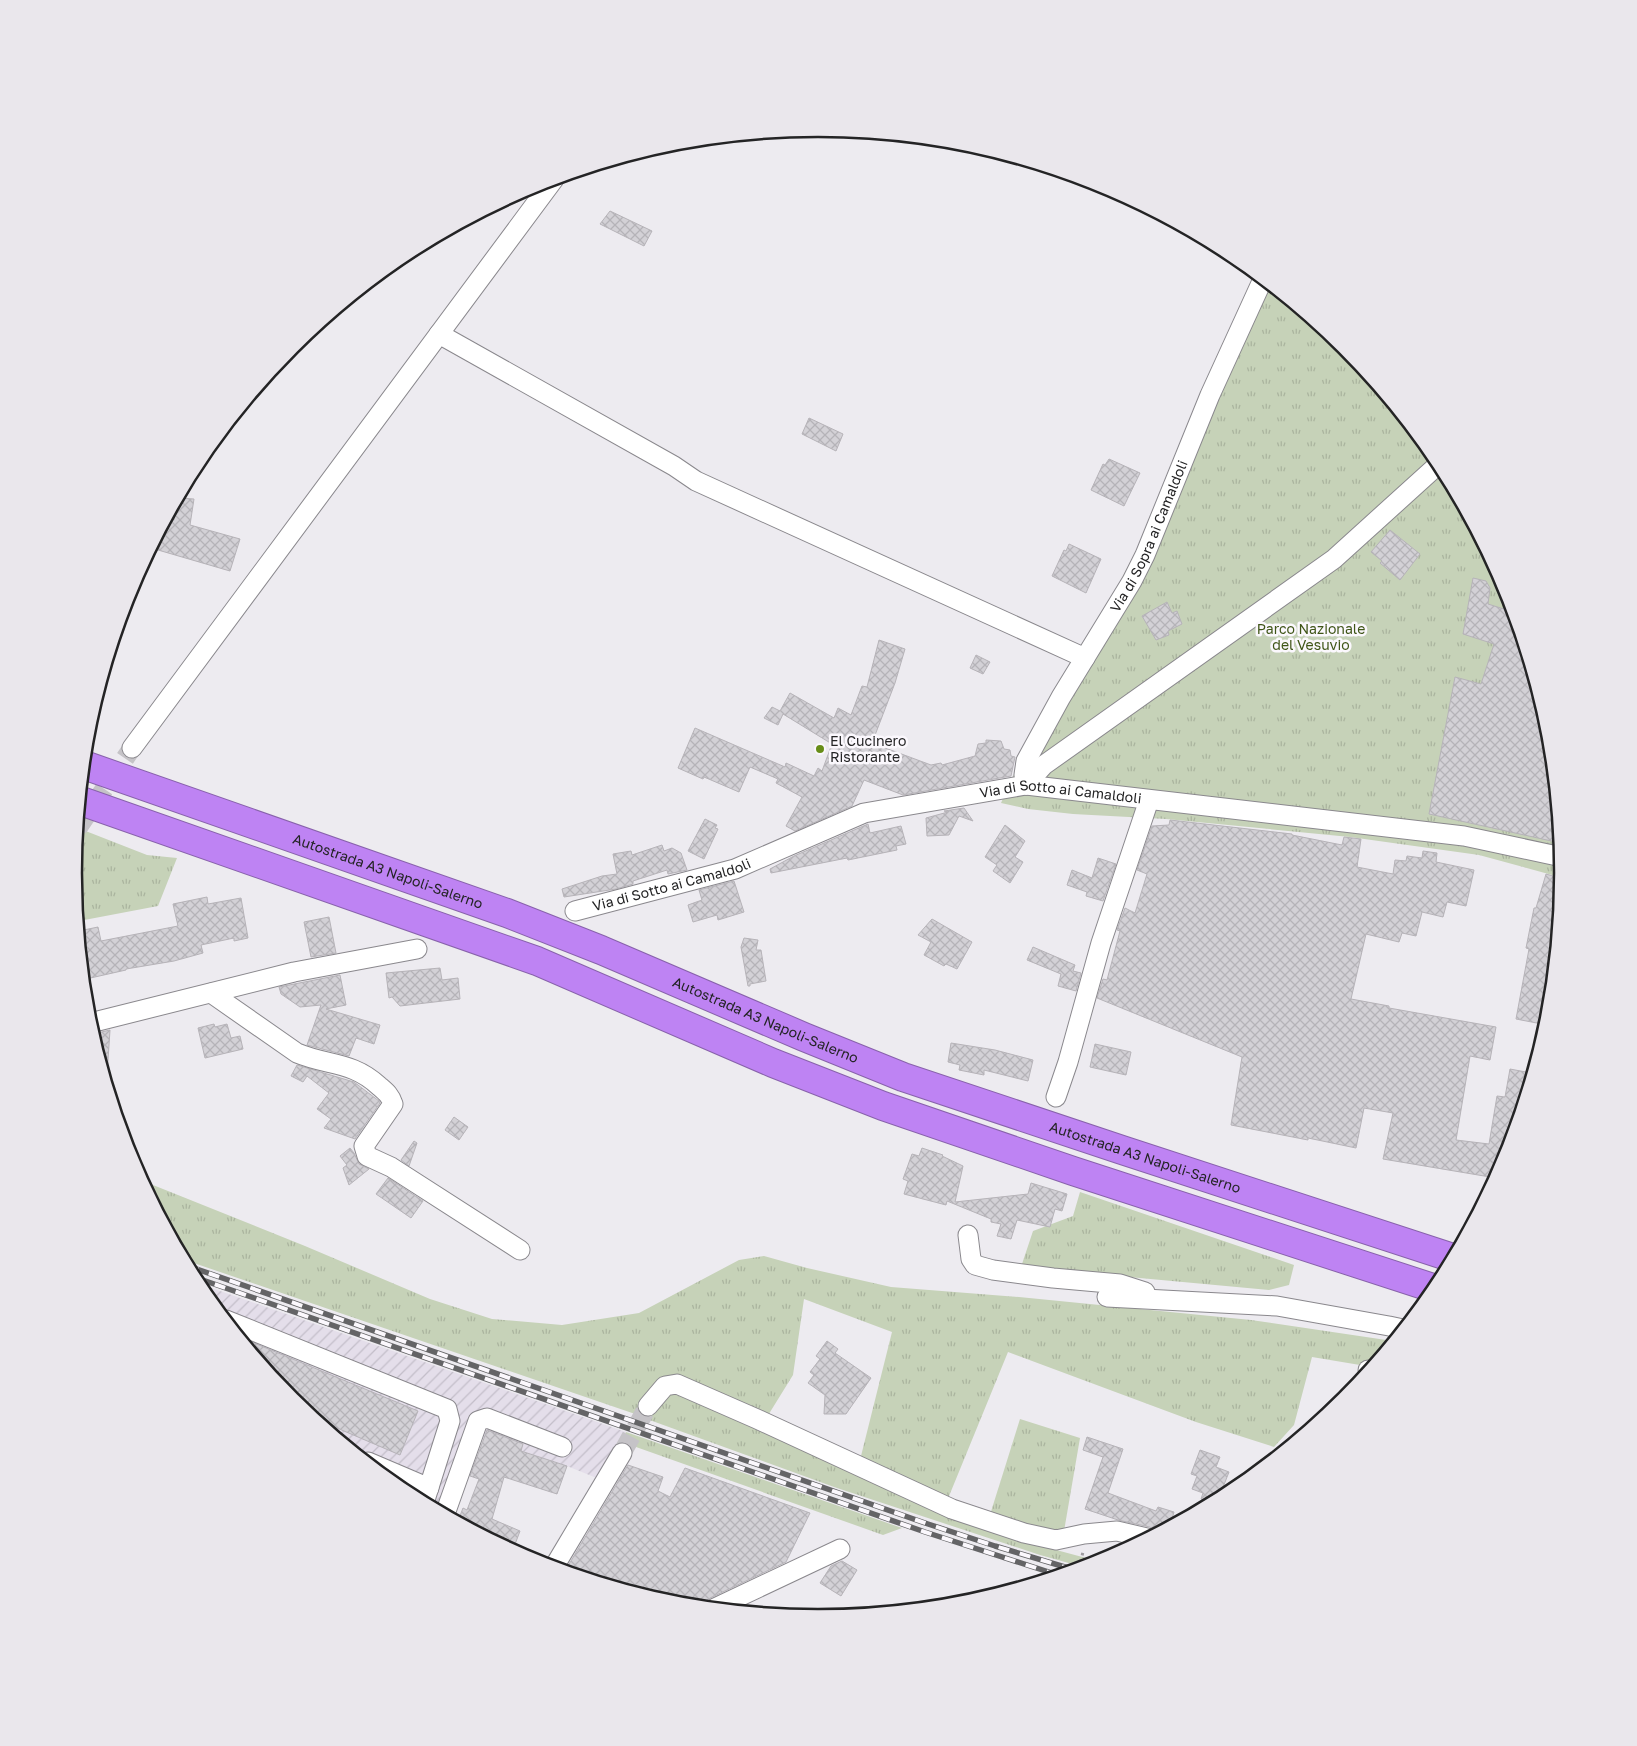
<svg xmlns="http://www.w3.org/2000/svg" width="1637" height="1746" viewBox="0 0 1637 1746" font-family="'Golos Text',sans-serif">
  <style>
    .industrial { fill: url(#industrial-furrows) }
    .grass { fill: url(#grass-tufts) }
    .building { fill: url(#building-cross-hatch); stroke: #b6b3b8 }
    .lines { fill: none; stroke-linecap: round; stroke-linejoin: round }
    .minor-tunnel { stroke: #c5c3c7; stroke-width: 19; stroke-dasharray: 19 9; stroke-linecap: butt }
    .minor-casing { stroke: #8a888d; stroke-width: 21 }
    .highway-casing { stroke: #8862ab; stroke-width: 30 }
    .path { stroke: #9d9b9f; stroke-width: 3; stroke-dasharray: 2.5 4; stroke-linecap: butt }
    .minor { stroke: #fff; stroke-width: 19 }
    .highway { stroke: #be83f3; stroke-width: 28 }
    .rail-casing { stroke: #646466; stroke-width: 5.5 }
    .rail { stroke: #fbf8fd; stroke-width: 4; stroke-dasharray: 11; stroke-linecap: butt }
    .poi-dot { fill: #678d18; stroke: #fbf8fd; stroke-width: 2 }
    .labels { text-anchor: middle; stroke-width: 5; stroke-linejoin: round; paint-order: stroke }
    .street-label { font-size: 14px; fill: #242425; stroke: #fbf8fd }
    .park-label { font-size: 14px; fill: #3f5517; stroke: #fbf8fd }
    .poi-label { font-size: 14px; fill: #242425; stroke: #fbf8fd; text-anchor: start }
    .rim { fill: none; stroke: #242425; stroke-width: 2.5 }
  </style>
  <defs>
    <pattern id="industrial-furrows" width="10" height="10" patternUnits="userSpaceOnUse" patternTransform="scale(1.25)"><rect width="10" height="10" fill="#e4deea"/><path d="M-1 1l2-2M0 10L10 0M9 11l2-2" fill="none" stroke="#c3bec9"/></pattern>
    <pattern id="grass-tufts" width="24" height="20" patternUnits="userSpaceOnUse" patternTransform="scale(1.25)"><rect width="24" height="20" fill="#c6d2b8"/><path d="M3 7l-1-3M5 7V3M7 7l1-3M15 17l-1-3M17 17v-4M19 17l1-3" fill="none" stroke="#aab49e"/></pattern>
    <pattern id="building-cross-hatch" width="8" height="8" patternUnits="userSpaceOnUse" patternTransform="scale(1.25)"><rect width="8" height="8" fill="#d3d1d6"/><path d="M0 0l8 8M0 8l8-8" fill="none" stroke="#b5b3b8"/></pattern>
  </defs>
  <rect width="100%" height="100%" fill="#edebf0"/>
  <polygon class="industrial" points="197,1283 626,1432 604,1481 567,1466 476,1436 448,1515 405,1492 292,1399"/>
  <g class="grass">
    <polygon points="1260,276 1345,347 1438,459 1507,588 1549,728 1563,878 1479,855 1350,837 1166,819 1073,814 1028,809 1001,803 1015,772 1084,651 1134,555 1169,482"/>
    <polygon points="78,828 147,855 177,858 158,906 79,921 74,873"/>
    <polygon points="143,1181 305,1246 430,1299 492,1319 562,1325 639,1313 739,1260 764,1256 807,1268 891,1287 1019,1297 1251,1320 1393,1341 1372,1367 1312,1357 1294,1425 1274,1447 1196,1422 1008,1352 947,1501 859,1464 892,1332 804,1299 793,1375 767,1417 658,1387 638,1415 185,1260"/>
    <polygon points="1080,1192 1294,1265 1289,1285 1269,1290 1021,1267 1033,1231 1073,1216"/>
    <polygon points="677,1388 950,1513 1060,1551 1101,1562 1083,1567 1040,1555 834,1487 644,1418 663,1391"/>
    <polygon points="1020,1419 1080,1438 1063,1537 989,1518"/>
    <polygon points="626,1432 902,1528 883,1535 622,1442"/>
  </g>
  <g class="building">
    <polygon points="610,211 652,231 644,246 600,224"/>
    <polygon points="809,418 843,434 836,451 802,434"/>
    <polygon points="1109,459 1140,473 1124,506 1091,490 1103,464 1105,465"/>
    <polygon points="179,498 194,499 190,525 240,539 230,571 158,550 170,519 174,520"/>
    <polygon points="1390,530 1420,554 1400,580 1380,563 1382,561 1371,552"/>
    <polygon points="1069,544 1101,559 1086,593 1052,576 1064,550 1066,551"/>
    <polygon points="1473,578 1486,581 1490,588 1488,604 1507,610 1506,616 1516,618 1549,728 1559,830 1556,842 1429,814 1455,677 1481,684 1494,644 1463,634"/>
    <polygon points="1167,602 1172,613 1177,611 1182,624 1168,631 1169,635 1156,640 1142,616"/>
    <polygon points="879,640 905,649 895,683 872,743 931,765 941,763 942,765 975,756 978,744 986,743 986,740 1001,741 1004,749 1010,750 1011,756 1015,757 1011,776 903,795 864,780 852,806 795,831 786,826 802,797 776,783 778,779 750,767 739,792 704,777 703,779 678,768 695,728 785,767 786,763 814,776 818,768 822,771 832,744 783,714 778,725 764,718 772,707 780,711 790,693 834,718 838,708 851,715 862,686 867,687"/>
    <polygon points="976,655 990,662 983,674 970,668"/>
    <polygon points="964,808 973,821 959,816 949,835 927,836 926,818 948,812 944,811"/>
    <polygon points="705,819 717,825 715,828 718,829 704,859 688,851"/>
    <polygon points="1170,820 1292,834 1292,835 1342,845 1344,837 1361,839 1357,867 1393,874 1395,860 1406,861 1407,856 1422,858 1423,851 1437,853 1436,862 1474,870 1466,906 1447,902 1443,917 1422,912 1416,936 1402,933 1399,942 1366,934 1351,999 1389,1006 1389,1008 1496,1027 1490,1060 1470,1056 1456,1140 1489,1144 1497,1096 1505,1097 1510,1069 1531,1073 1506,1158 1496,1178 1383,1159 1393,1113 1364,1108 1356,1148 1308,1138 1308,1140 1231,1125 1242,1057 1097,998 1103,979 1107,980 1120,931 1117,930 1125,908 1135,913 1147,874 1137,870 1152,826 1169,825"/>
    <polygon points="868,824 870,833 901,826 906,844 896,846 897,850 848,860 847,858 771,873 770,869 794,856"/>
    <polygon points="1005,825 1025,841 1015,857 1023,862 1010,883 993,871 997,865 985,857"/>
    <polygon points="662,845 664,851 672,848 681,853 687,870 668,874 667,870 633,881 633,884 616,889 564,897 562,889 602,876 617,874 613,854 631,851 632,855"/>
    <polygon points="1098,858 1116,864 1103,901 1086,896 1087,892 1067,885 1072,870 1092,878"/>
    <polygon points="1546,874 1563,879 1547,1025 1516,1019 1529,949 1526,948 1534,908 1536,908"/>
    <polygon points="734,881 744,912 718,920 717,915 693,922 688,905 702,900 699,890"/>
    <polygon points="207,897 208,904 241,898 248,938 234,941 234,938 201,945 203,953 174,961 126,969 126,970 86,979 79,931 98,927 101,941 178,926 173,904"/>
    <polygon points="329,917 336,953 311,957 304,922"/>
    <polygon points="932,919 972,942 957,969 946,964 944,966 924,955 931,942 918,935"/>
    <polygon points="744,938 758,940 756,950 761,950 766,981 750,984 750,986 748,986 741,947"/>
    <polygon points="1033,947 1075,965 1073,971 1081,973 1076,991 1058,986 1061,974 1027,960"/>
    <polygon points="440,968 442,980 458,978 460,999 400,1006 392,997 389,998 386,973"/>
    <polygon points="340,975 346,1005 326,1009 380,1025 374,1044 356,1038 349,1056 307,1045 321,1005 300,1007 281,994 279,987"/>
    <polygon points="214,1024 215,1027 227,1024 231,1038 240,1036 243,1049 205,1058 198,1028"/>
    <polygon points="110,1030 107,1075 105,1075 93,1034"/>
    <polygon points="951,1043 995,1050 1033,1060 1028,1081 984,1070 984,1075 959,1070 960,1065 948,1062"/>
    <polygon points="1095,1044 1131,1052 1126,1075 1090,1067"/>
    <polygon points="297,1065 354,1082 379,1101 380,1103 355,1139 324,1128 331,1119 317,1109 329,1093 307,1076 303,1082 291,1076"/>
    <polygon points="454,1117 468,1127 459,1140 445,1130"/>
    <polygon points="414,1141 417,1143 409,1166 401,1160"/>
    <polygon points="350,1148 354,1153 359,1164 369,1169 349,1185 343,1168 347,1165 340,1156"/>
    <polygon points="922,1148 943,1155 942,1156 963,1166 955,1202 1028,1194 1031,1183 1067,1194 1062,1211 1055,1209 1050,1227 1017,1220 1011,1239 997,1236 1001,1224 991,1222 991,1219 947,1201 946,1205 904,1194 908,1181 903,1179 912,1154 919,1156"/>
    <polygon points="388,1178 423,1201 411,1218 376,1194"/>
    <polygon points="242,1338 418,1411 400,1455 316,1419 292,1399"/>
    <polygon points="827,1341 838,1349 835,1353 871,1378 846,1414 824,1414 825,1395 808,1383 814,1375 810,1372 820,1359 816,1356"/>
    <polygon points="487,1430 523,1444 521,1451 567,1466 557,1494 504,1477 492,1519 520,1531 514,1547 483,1534 458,1521 463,1508 467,1510 479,1479 470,1476"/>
    <polygon points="1087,1437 1123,1449 1108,1493 1156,1511 1158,1507 1174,1512 1170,1526 1157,1533 1150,1527 1118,1520 1085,1509 1103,1457 1083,1450"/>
    <polygon points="1200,1450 1220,1457 1216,1467 1229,1472 1218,1500 1212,1503 1201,1499 1203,1493 1192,1489 1197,1476 1191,1474"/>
    <polygon points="628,1465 663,1477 658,1491 670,1497 685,1468 810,1513 786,1562 710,1598 706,1601 704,1606 673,1603 565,1571"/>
    <polygon points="842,1561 857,1570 841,1596 820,1583 831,1566"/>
  </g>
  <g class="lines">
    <g class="minor-tunnel">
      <polyline points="78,828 132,748"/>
      <polyline points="622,1453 648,1406"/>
    </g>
    <defs>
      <g id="minor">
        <polyline points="439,334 674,466 696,481 1085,658"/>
        <polyline points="132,748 554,179"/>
        <path id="s1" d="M1026,785L1024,775L1026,761L1061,697L1132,581L1145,555L1210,395L1263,279"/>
        <polyline points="1026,785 1044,765 1334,559 1440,463"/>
        <path id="s2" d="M575,911L735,869L864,813L1026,785L1464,836L1562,857"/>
        <path d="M211,993L297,1053C328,1066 352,1061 379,1086C386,1092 390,1095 393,1104L364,1146L367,1156L391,1167L520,1250"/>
        <polyline points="90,1023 294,972 417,949"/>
        <polyline points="1056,1097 1068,1062 1101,943 1149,800"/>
        <polyline points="968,1235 971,1259 975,1265 993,1270 1053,1278 1120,1284 1145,1292"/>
        <polyline points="1107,1297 1277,1306 1389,1326 1403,1329"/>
        <polyline points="226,1320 447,1409 450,1421 424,1503"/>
        <polyline points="1368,1370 1369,1370"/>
        <polyline points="648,1406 665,1386 677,1384 757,1419 952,1509 1024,1533 1056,1540 1084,1534 1117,1531 1147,1538"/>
        <polyline points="368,1462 429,1488"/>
        <polyline points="445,1514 478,1421 487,1418 562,1447"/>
        <polyline points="554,1567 622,1453"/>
        <polyline points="715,1608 840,1549"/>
      </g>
      <g id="highway">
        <path id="s3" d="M84,765L507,913L601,950L804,1037L903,1077L1122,1150L1453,1258"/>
        <polyline points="81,801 537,961 773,1063 883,1106 1073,1171 1436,1289"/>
      </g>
    </defs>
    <use href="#minor" class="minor-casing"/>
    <use href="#highway" class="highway-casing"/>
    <polyline class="path" points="1079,1568 1083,1552"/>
    <use href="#minor" class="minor"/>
    <use href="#highway" class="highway"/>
    <defs>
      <g id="rail">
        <polyline points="188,1266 928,1524 995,1546 1075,1570"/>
        <polyline points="194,1277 925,1532 1058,1575"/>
      </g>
    </defs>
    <use href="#rail" class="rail-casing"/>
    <use href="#rail" class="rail"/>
  </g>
  <circle class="poi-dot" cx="820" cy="749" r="5"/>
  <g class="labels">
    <g class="street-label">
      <text dy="5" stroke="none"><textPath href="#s1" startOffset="281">Via di Sopra ai Camaldoli</textPath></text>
      <text dy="5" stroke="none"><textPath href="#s2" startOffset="505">Via di Sotto ai Camaldoli</textPath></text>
      <text dy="5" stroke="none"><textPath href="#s3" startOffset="322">Autostrada A3 Napoli-Salerno</textPath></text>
      <text dy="5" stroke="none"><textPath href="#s2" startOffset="100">Via di Sotto ai Camaldoli</textPath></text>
      <text dy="5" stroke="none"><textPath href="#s3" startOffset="728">Autostrada A3 Napoli-Salerno</textPath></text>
      <text dy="5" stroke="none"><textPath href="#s3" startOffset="1132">Autostrada A3 Napoli-Salerno</textPath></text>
    </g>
    <g class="park-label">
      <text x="1311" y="634">Parco Nazionale<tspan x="1311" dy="16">del Vesuvio</tspan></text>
    </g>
    <g class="poi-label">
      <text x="830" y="746">El Cucinero<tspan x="830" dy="16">Ristorante</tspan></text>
    </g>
  </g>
  <path d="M0 0H1637V1746H0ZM82 873a736 736 0 1 1 1472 0a736 736 0 1 1-1472 0Z" fill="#eae7ec" fill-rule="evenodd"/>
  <path class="rim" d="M82 873a736 736 0 1 1 1472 0a736 736 0 1 1-1472 0Z"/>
</svg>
